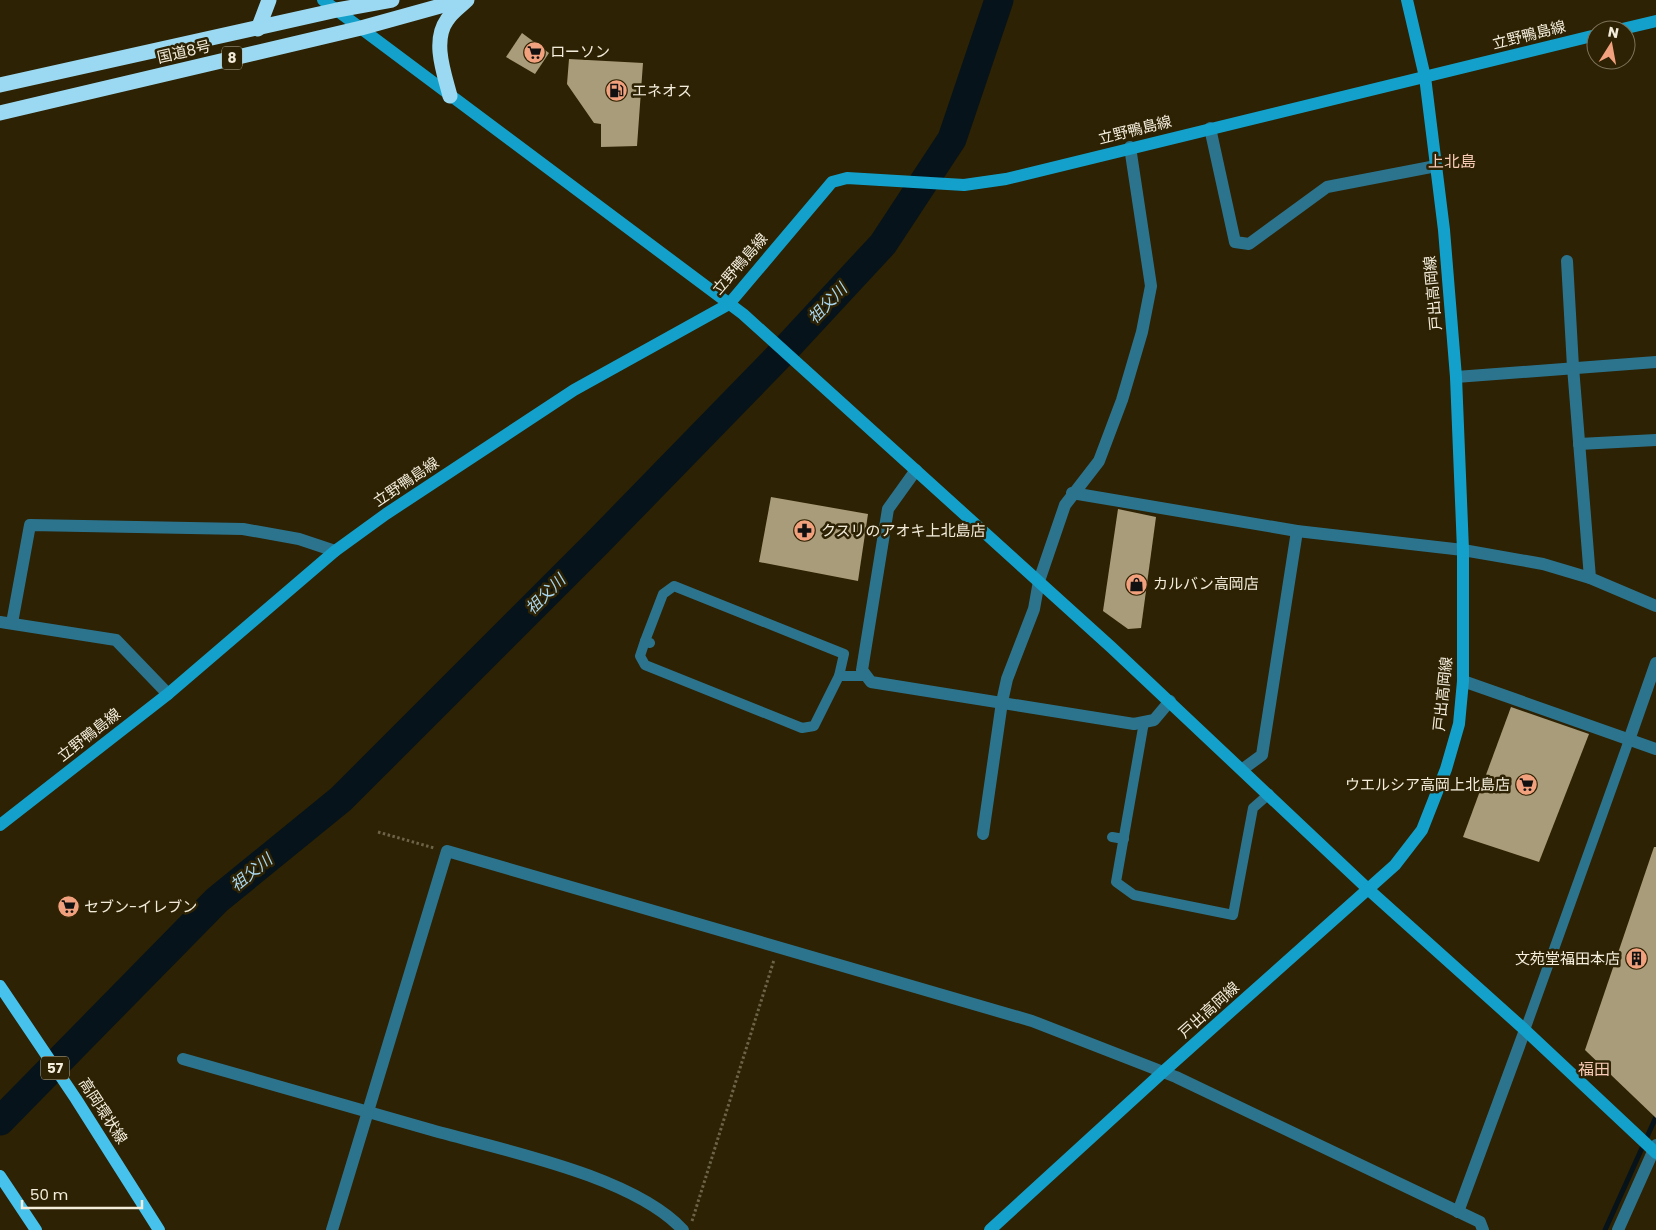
<svg xmlns="http://www.w3.org/2000/svg" width="1656" height="1230" viewBox="0 0 1656 1230" font-family="Poppins,'Noto Sans JP',sans-serif">
  <style>
    .lines { fill: none; stroke-linecap: round; stroke-linejoin: round }
    .stream { stroke: #06131a; stroke-width: 5 }
    .river { stroke: #06131a; stroke-width: 29 }
    .building { fill: #a99c7a }
    .path { stroke: #6d6348; stroke-width: 3; stroke-dasharray: 2.5 2.5; stroke-linecap: butt }
    .lane { stroke: #2c748e; stroke-width: 10 }
    .street { stroke: #2c748e; stroke-width: 12 }
    .secondary { stroke: #13a1cb; stroke-width: 12 }
    .primary { stroke: #47c2ec; stroke-width: 12 }
    .highway { stroke: #9bd9f2; stroke-width: 15 }
    .labels { text-anchor: middle; stroke-width: 5; stroke-linejoin: round; paint-order: stroke }
    .shield { fill: #2d2203; stroke: #b8b09b; stroke-width: 1 }
    .shield-label { font-size: 14px; font-weight: bold; fill: #f4eddc }
    .street-label { font-size: 15px; fill: #f4eddc; stroke: #2d2203 }
    .poi-label { font-size: 15px; fill: #f4eddc; stroke: #2d2203; text-anchor: start }
    .neighbourhood-label { font-size: 16px; fill: #f8c9b5; stroke: #2d2203 }
    .water-label { font-size: 16px; font-style: italic; fill: #a9d7f0; stroke: #2d2203 }
  </style>
  <rect width="100%" height="100%" fill="#2d2203"/>
  <g class="lines">
    <polyline class="stream" points="1605,1230 1656,1117"/>
    <polyline class="river" points="0,1121 217,900 341,799 598,542 781,354 883,244 952,139 999,0"/>
  </g>
  <g class="building">
    <polygon points="522,33 549,53 535,74 506,57"/>
    <polygon points="569,59 643,63 637,146 601,147 601,124 594,123 567,84"/>
    <polygon points="771,497 868,514 858,581 759,562"/>
    <polygon points="1118,509 1156,517 1141,628 1128,629 1103,611"/>
    <polygon points="1511,707 1589,734 1539,862 1463,837"/>
    <polygon points="1654,847 1656,847 1656,1118 1585,1050"/>
  </g>
  <g class="lines">
    <g class="path">
      <polyline points="378,832 434,848"/>
      <polyline points="692,1221 774,960"/>
    </g>
    <g class="lane">
      <polyline points="645,641 640,656 645,665 802,728 814,726 839,676"/>
      <polyline points="650,643 645,641 663,594 674,586 844,654 839,676 865,676"/>
      <polyline points="1144,722 1116,882 1134,895 1233,915 1253,808 1269,794"/>
      <polyline points="1112,837 1124,839"/>
      <polyline points="1525,1030 1629,740"/>
    </g>
    <g class="street">
      <polyline points="1210,128 1235,242 1249,244 1327,187 1436,166"/>
      <polyline points="1567,261 1573,367 1590,578"/>
      <polyline points="1456,377 1656,362"/>
      <polyline points="1579,444 1656,440"/>
      <polyline points="916,470 888,509 862,670 871,682 1134,724 1154,720 1170,701"/>
      <polyline points="1072,493 1297,531 1463,550 1543,564 1590,578 1656,606"/>
      <polyline points="0,622 116,640 168,694"/>
      <polyline points="12,623 30,525 243,529 299,539 335,551"/>
      <polyline points="1463,681 1656,749"/>
      <polyline points="1629,740 1656,663"/>
      <polyline points="1243,769 1262,755 1297,531"/>
      <polyline points="983,834 1002,702 1007,679 1034,609 1039,581 1065,505 1099,461 1122,400 1142,332 1151,286 1130,147"/>
      <path d="M183,1059C265,1082 346,1106 428,1129C501,1150 632,1175 683,1230"/>
      <polyline points="1458,1212 1525,1030"/>
      <polyline points="332,1230 447,851 1032,1021 1176,1077 1480,1222 1483,1230"/>
      <polyline points="1618,1230 1656,1145"/>
    </g>
    <g class="secondary">
      <polyline points="323,0 743,314 1111,647 1369,890 1525,1030 1656,1153"/>
      <polyline points="1618,30 1656,21"/>
      <polyline points="0,825 168,694 335,551 386,514 574,390 729,304 832,182 847,178 964,185 1006,179 1596,35"/>
      <polyline points="990,1230 1164,1071 1395,865 1422,830 1446,769 1459,724 1463,681 1463,550 1456,377 1444,230 1425,77 1407,0"/>
    </g>
    <g class="primary">
      <polyline points="0,986 76,1099 159,1230"/>
      <polyline points="0,1176 36,1230"/>
    </g>
    <g class="highway">
      <polyline points="258,29 269,0"/>
      <polyline points="0,85 337,10 392,0"/>
      <path d="M450,96C444,73 432,41 447,20C452,12 461,6 467,0"/>
      <polyline points="0,113 361,28 462,0"/>
    </g>
  </g>
  <defs>
    <symbol id="supermarket-disc" viewBox="-11 -11 22 22"><circle r="9.5" fill="#f1a17d" stroke="#2d2203"/><path d="M-6-5.5h2.5l.6 2H6L4.5 2H-2.5L-4.4-4H-6ZM-1.5 3.2a1.3 1.3 0 1 0 .1 0ZM3 3.2a1.3 1.3 0 1 0 .1 0Z" fill="#111"/></symbol>
    <symbol id="fuel-disc" viewBox="-11 -11 22 22"><circle r="9.5" fill="#f1a17d" stroke="#2d2203"/><path d="M-5.5-6h7V0h2V4h1.3V-2.5L3-4.5l.8-.8L6-3V5H2.5V1h-1V6h-7ZM-4.2-4.7v3.2H.2V-4.7Z" fill="#111"/></symbol>
    <symbol id="pharmacy-disc" viewBox="-11 -11 22 22"><circle r="9.5" fill="#f1a17d" stroke="#2d2203"/><path d="M-2-6h4v4h4v4h-4v4h-4v-4h-4v-4h4Z" fill="#111"/></symbol>
    <symbol id="shop-disc" viewBox="-11 -11 22 22"><circle r="9.5" fill="#f1a17d" stroke="#2d2203"/><path d="M-5-2.5h2.3a2.7 3.5 0 0 1 5.4 0H5L5.5 6h-11ZM-1.5-2.5h3a1.5 2.3 0 0 0-3 0Z" fill="#111"/></symbol>
    <symbol id="building-disc" viewBox="-11 -11 22 22"><circle r="9.5" fill="#f1a17d" stroke="#2d2203"/><path d="M-4-6H4V6H1V3H-1V6H-4ZM-2.5-4.3h1.7v1.8h-1.7ZM.8-4.3h1.7v1.8H.8ZM-2.5-1h1.7V.8h-1.7ZM.8-1h1.7V.8H.8Z" fill="#111"/></symbol>
  </defs>
  <g fill-rule="evenodd">
    <use href="#supermarket-disc" x="522" y="40" width="25" height="25"/>
    <use href="#fuel-disc" x="604" y="78" width="25" height="25"/>
    <use href="#pharmacy-disc" x="792" y="518" width="25" height="25"/>
    <use href="#shop-disc" x="1124" y="572" width="25" height="25"/>
    <use href="#supermarket-disc" x="1514" y="772" width="25" height="25"/>
    <use href="#supermarket-disc" x="56" y="894" width="25" height="25"/>
    <use href="#building-disc" x="1624" y="946" width="25" height="25"/>
  </g>
  <g class="labels">
    <g class="shield">
      <rect x="222" y="46.5" width="20" height="23" rx="4"/>
      <rect x="41" y="1056.5" width="28" height="23" rx="4"/>
    </g>
    <g class="shield-label">
      <text x="232" y="63">8</text>
      <text x="55" y="1073">57</text>
    </g>
    <g class="street-label">
      <text transform="translate(1529 35) rotate(-14)" y="5">立野鴨島線</text>
      <text transform="translate(184 52) rotate(-13)" y="5">国道8号</text>
      <text transform="translate(1135 130) rotate(-14)" y="5">立野鴨島線</text>
      <text transform="translate(740 264) rotate(-49)" y="5">立野鴨島線</text>
      <text transform="translate(1433 293) rotate(-95)" y="5">戸出高岡線</text>
      <text transform="translate(406 482) rotate(-34)" y="5">立野鴨島線</text>
      <text transform="translate(1443 694) rotate(-84)" y="5">戸出高岡線</text>
      <text transform="translate(89 735) rotate(-38)" y="5">立野鴨島線</text>
      <text transform="translate(1209 1010) rotate(-42)" y="5">戸出高岡線</text>
      <text transform="translate(103 1111) rotate(57)" y="5">高岡環状線</text>
    </g>
    <g class="poi-label">
      <text x="550" y="57">ローソン</text>
      <text x="632" y="96">エネオス</text>
      <text x="821" y="536">クスリのアオキ上北島店</text>
      <text x="1153" y="589">カルバン高岡店</text>
      <text x="1510" y="790" text-anchor="end">ウエルシア高岡上北島店</text>
      <text x="84" y="912">セブン-イレブン</text>
      <text x="1620" y="964" text-anchor="end">文苑堂福田本店</text>
    </g>
    <g class="neighbourhood-label">
      <text x="1452" y="167">上北島</text>
      <text x="1594" y="1075">福田</text>
    </g>
    <g class="water-label">
      <text transform="translate(827 303) rotate(-46)" y="6">祖父川</text>
      <text transform="translate(545 594) rotate(-45)" y="6">祖父川</text>
      <text transform="translate(251 872) rotate(-39)" y="6">祖父川</text>
    </g>
  </g>
  <g transform="translate(1611 45) rotate(11)"><circle r="24" fill="#2d2203" stroke="#7d735a"/>
  <path d="M0-4L9 19L0 12L-9 19Z" fill="#f1a17d"/>
  <text y="-8" font-size="14" font-weight="bold" text-anchor="middle" fill="#f4eddc">N</text>
  </g>
  <path d="M22 1200v8h120v-8" fill="none" stroke="#f4eddc" stroke-width="2.5"/>
  <text x="30" y="1200" font-size="15" fill="#f4eddc" stroke="#2d2203" stroke-width="4" paint-order="stroke">50 m</text>
</svg>
